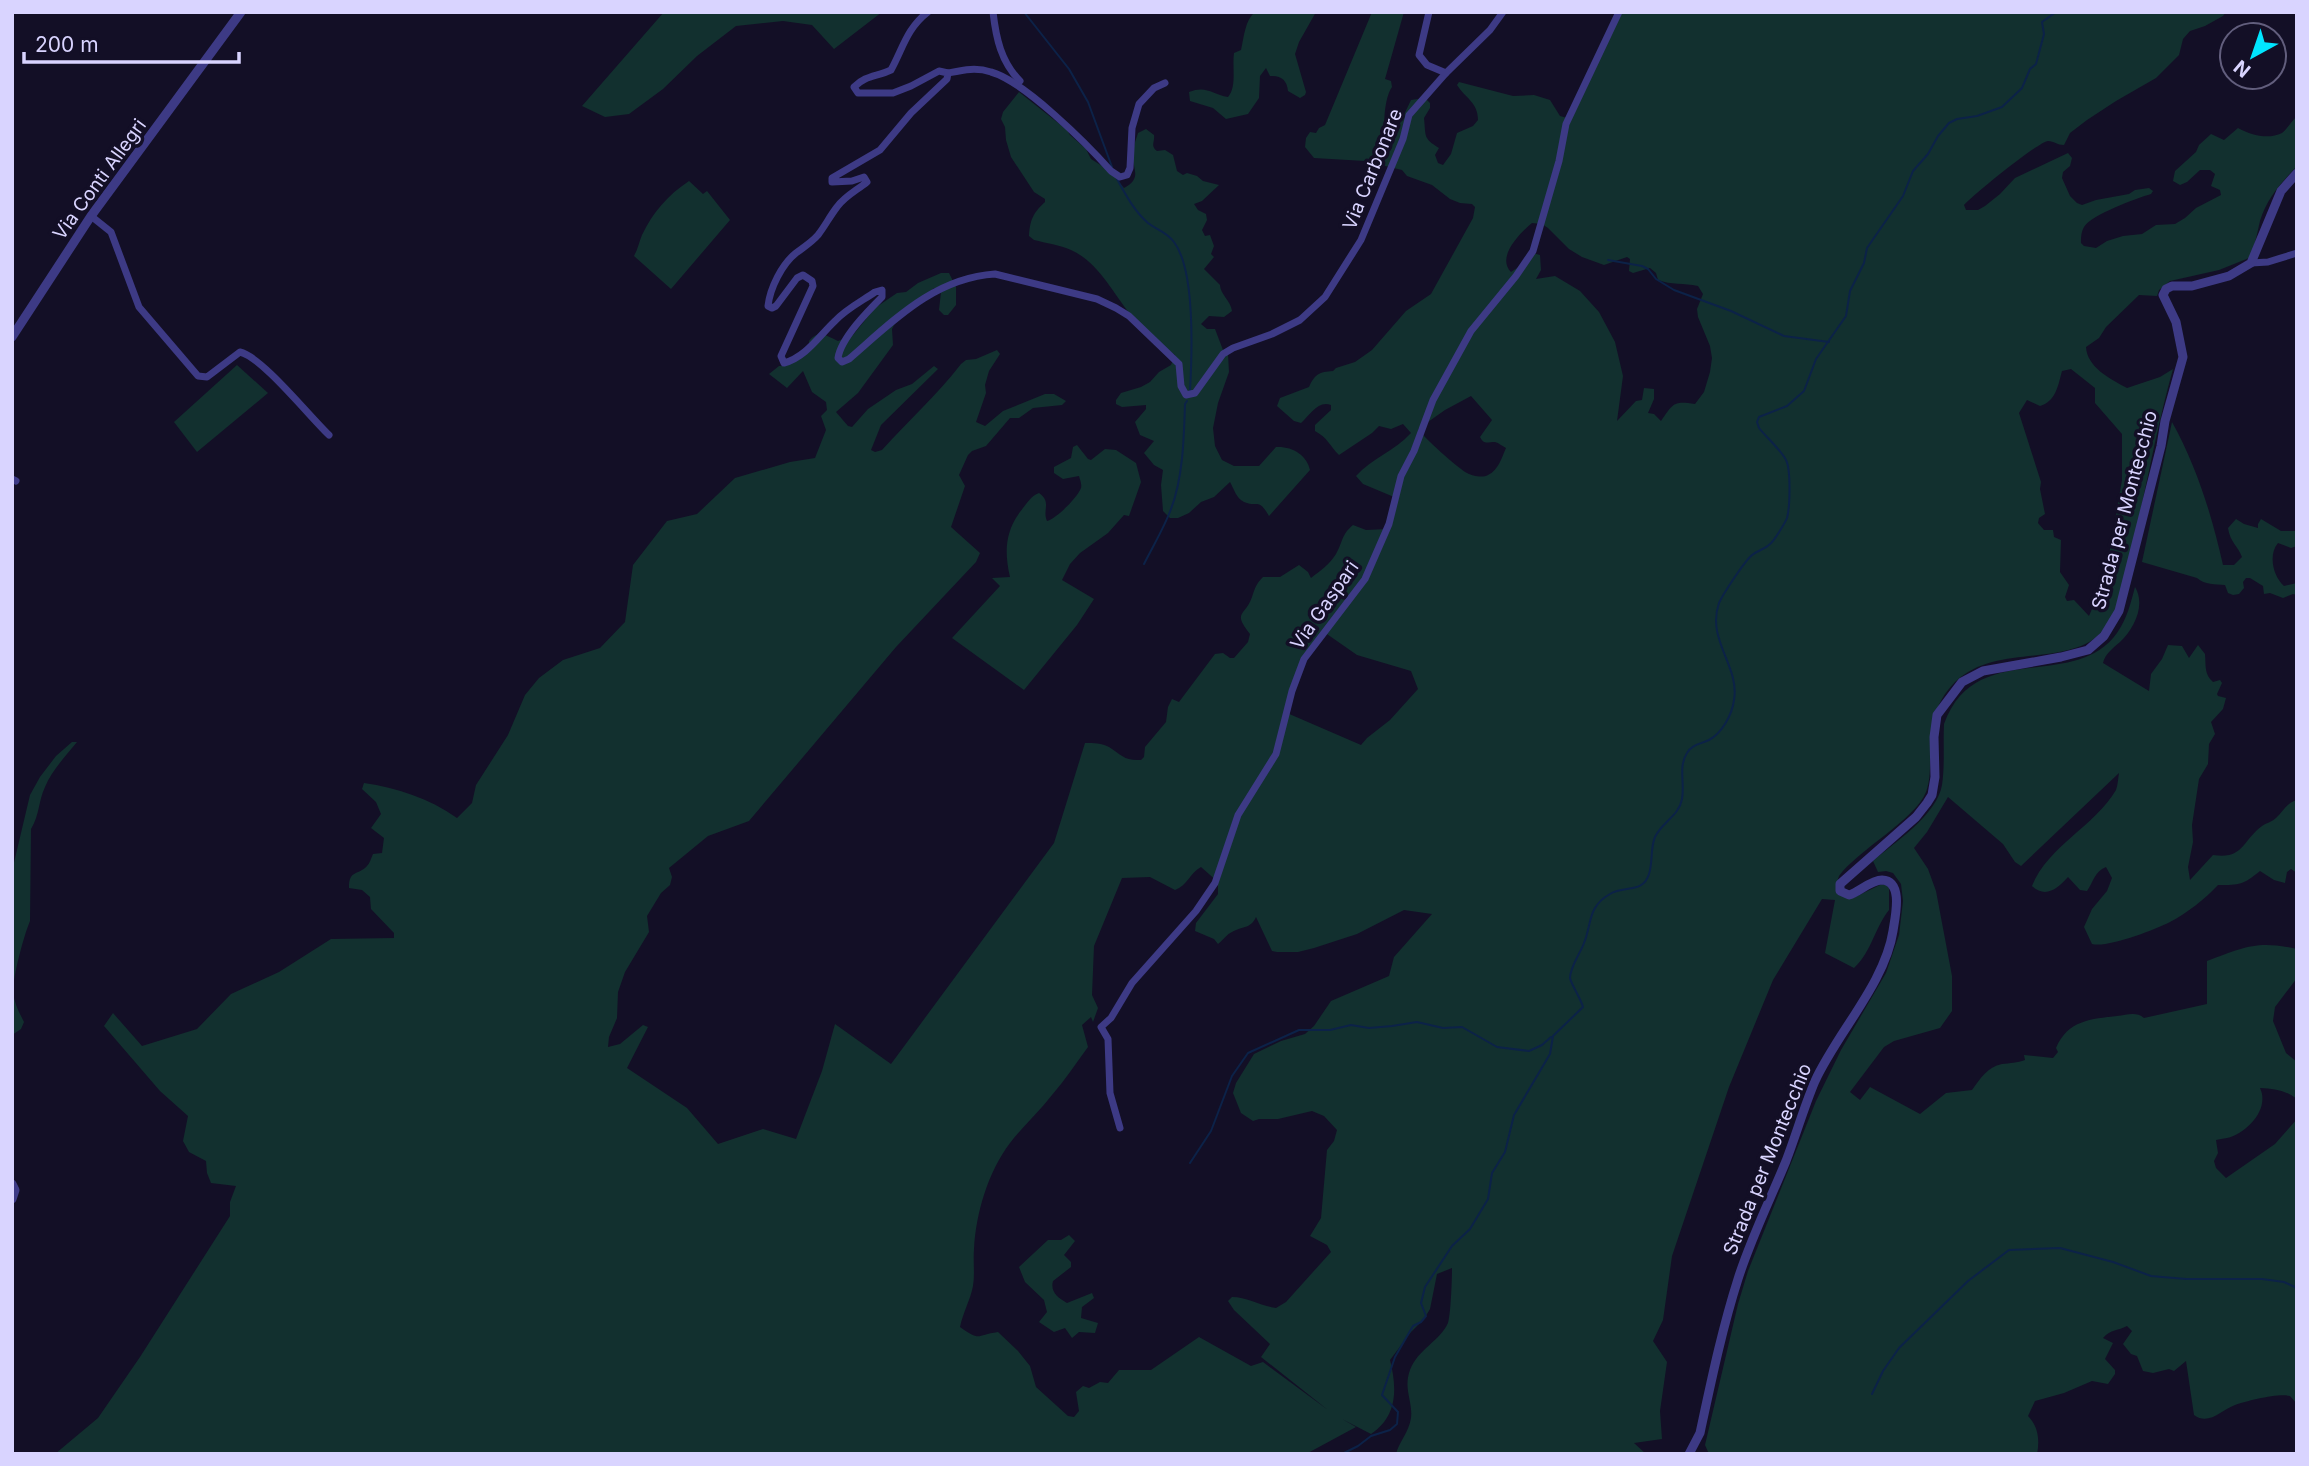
<svg xmlns="http://www.w3.org/2000/svg" width="2309" height="1466" viewBox="0 0 2309 1466" font-family="Inter,sans-serif">
  <style>
    .green { fill: #12302f; fill-rule: evenodd }
    .lines { fill: none; stroke-linecap: round; stroke-linejoin: round }
    .stream { stroke: #0c2248; stroke-width: 2 }
    .minor { stroke: #3d3a85; stroke-width: 7 }
    .tertiary { stroke: #3d3a85; stroke-width: 9 }
    .labels { text-anchor: middle; stroke-width: 7; stroke-linejoin: round; paint-order: stroke }
    .street-label { font-size: 19px; fill: #d9d4ff; stroke: #130f26 }
  </style>
  <rect width="100%" height="100%" fill="#130f26"/>
  <g class="green">
    <polygon points="664,12 882,12 834,49 812,25 783,21 736,26 697,56 663,89 629,114 605,117 582,106"/>
    <path d="M1255,12H1316L1299,42L1295,54L1306,92L1305,95L1300,98L1288,91C1287,80 1281,75 1270,76L1266,68L1260,76L1259,98L1248,114L1226,119L1213,108L1190,101L1189,92C1206,85 1212,94 1228,97C1237,87 1232,67 1234,53L1241,50C1244,37 1245,20 1255,12Z"/>
    <path d="M1372,12H1404L1385,79L1391,81L1392,87C1386,95 1383,118 1385,128L1382,132L1383,146L1393,138L1411,100L1425,98L1430,103V108L1424,118C1426,137 1423,138 1439,148L1435,155L1438,163L1443,165L1451,154L1457,133L1473,126L1478,120C1478,102 1465,98 1457,85L1459,82L1513,96L1534,95L1550,100L1560,116L1571,119L1620,12H2226L2223,16L2205,26L2190,31L2183,39L2179,55L2156,78L2116,101L2087,120L2070,133L2064,145C2057,145 2054,141 2048,141C2038,142 1973,195 1964,205L1966,210H1978L1985,206L2000,194L2015,178L2068,153L2072,158L2070,166L2063,172L2062,178L2070,196L2077,203L2082,205L2096,200L2129,194L2135,190L2149,188L2153,191L2151,194C2137,198 2091,215 2084,227C2081,232 2081,238 2081,243L2084,246L2096,248L2107,241L2123,236L2142,234L2156,225L2175,224L2185,218L2196,208L2221,195L2220,190L2211,186L2215,174L2210,170H2200L2187,182L2180,185L2173,181L2175,171L2196,152L2199,145L2211,134L2224,140L2238,128C2251,135 2268,140 2282,133C2287,129 2292,121 2297,116V166C2281,183 2267,198 2260,221C2257,234 2255,246 2249,258L2219,270L2170,281L2159,290L2157,296L2139,295L2106,327L2099,338L2086,347C2087,367 2110,379 2127,388L2160,377L2173,369C2156,429 2146,491 2131,551C2125,573 2122,597 2112,617C2106,630 2094,641 2081,646C2040,662 1990,649 1955,682C1933,704 1930,730 1930,760C1930,771 1930,781 1926,792C1916,819 1858,850 1839,876L1837,882L1853,898L1880,885L1885,884L1889,888V910C1874,929 1872,951 1854,968L1825,953L1835,900L1822,899L1773,980L1729,1087L1672,1256L1663,1320L1653,1341L1667,1362L1660,1411L1662,1439L1634,1443L1646,1454H1396C1399,1442 1409,1432 1411,1418C1413,1401 1403,1389 1410,1370C1418,1349 1440,1341 1448,1323C1451,1314 1452,1278 1452,1268L1437,1274L1430,1309L1424,1319L1411,1332L1390,1360C1397,1388 1398,1416 1371,1434L1342,1419L1356,1427L1306,1454H55L98,1418L140,1357L230,1216V1202L236,1186L211,1183L207,1173L206,1161L189,1152L183,1141L188,1116L160,1091L104,1026L113,1013L142,1046L197,1029L231,994L279,972L331,939L394,938V933L371,909L370,897L362,890L349,888C349,869 358,876 367,866C370,863 371,858 373,854L382,853L384,838L371,828L381,814L376,802L362,789L364,783C397,788 429,798 457,818L472,803L476,785L508,735L525,695L539,678L563,660L600,648L625,622L633,565L667,521L697,514L735,478L790,462L815,458L826,430L821,416L827,410L826,402L812,392L803,371L787,388L769,374L779,366H786L809,346V341C819,329 826,336 838,341L853,335L875,308L897,293L906,292L918,283L941,273H949L956,287V305L948,315H944L939,310L941,292L934,288L897,319L892,329L893,345L858,393L836,412L848,426L852,427L868,409L896,390L912,384L934,366L938,369L881,425L871,450L875,452L882,450C908,421 937,395 961,364L966,360L976,359L997,350L1000,354L989,371L985,385L986,393L976,422L985,426L1003,411L1045,394H1054L1066,401L1062,405L1033,408L1019,418H1010L986,446L972,451L968,455L959,475L965,486L951,527L980,553L976,562L896,647L749,821L708,836L669,868L672,877L670,885L661,893L647,916L649,932L625,972L618,992L617,1018L609,1037L608,1047L620,1044L643,1025L648,1027L627,1068L687,1108L718,1144L763,1129L796,1139L822,1071L835,1024L891,1064L1054,843L1085,743C1093,743 1102,743 1109,747C1122,755 1124,761 1141,760L1144,757L1145,747L1166,722L1168,707L1172,699L1179,702L1215,654L1223,653L1230,658H1234L1248,642L1250,634C1232,611 1245,617 1252,597C1255,588 1256,584 1263,577H1280L1299,565L1308,572L1311,578C1320,571 1330,564 1336,554C1343,542 1341,535 1353,525L1366,530L1388,529L1394,497L1363,484L1356,476C1372,458 1395,451 1411,433L1403,424L1391,429L1379,426L1372,433L1339,455C1329,445 1328,438 1315,431V425L1331,410V405C1318,400 1310,415 1301,423L1294,421L1277,406L1280,398L1309,387C1315,374 1319,372 1333,371L1336,368L1355,362L1372,350L1406,311L1431,294L1473,218L1475,207L1472,204L1460,203L1450,199L1432,185L1407,176L1402,170L1365,161L1314,158L1305,147L1306,138L1310,132L1316,133L1319,128L1325,125ZM1532,223L1542,224L1548,228L1569,249L1582,257L1604,265L1627,257L1630,259L1629,271L1633,273L1650,268L1656,273L1658,280C1671,285 1684,283 1698,286L1703,294L1697,309L1698,317L1710,346L1712,358L1710,372L1704,392L1695,404C1673,401 1674,403 1661,421L1654,414L1648,413L1654,399V389L1644,388L1642,400L1636,401L1617,421L1623,376L1615,342L1599,312L1580,291L1555,276L1536,279L1541,270L1540,255L1533,253L1523,264L1511,272C1496,257 1520,233 1532,223ZM2071,369L2095,388V403L2122,434V480L2105,578L2089,616L2074,600L2067,601L2065,597L2069,585L2060,572L2061,540L2054,537L2053,530H2044L2038,523L2039,518L2045,514L2040,489L2041,482L2019,413L2027,400L2040,406C2056,401 2058,386 2062,371ZM1471,396L1492,420L1480,437C1484,445 1487,442 1495,442C1499,443 1502,446 1506,448C1502,457 1498,471 1488,475C1483,478 1472,476 1467,473C1459,469 1422,436 1418,429L1445,410ZM1324,632L1357,655L1411,671L1418,689L1390,720L1367,738L1361,745L1287,713L1309,647ZM1201,867L1218,882V894L1196,923L1195,931L1214,939L1218,944C1222,941 1227,934 1232,932C1242,926 1251,929 1256,917L1272,951L1277,952H1298L1314,948L1357,934L1404,910L1432,914L1394,957L1389,976L1331,1001L1314,1026L1305,1034L1281,1041L1254,1054L1236,1083L1233,1093L1241,1113L1253,1121L1259,1119H1278L1312,1111L1324,1116L1337,1130L1334,1141L1327,1150L1321,1218L1310,1236L1327,1245L1331,1252L1286,1302L1276,1308C1260,1306 1247,1297 1232,1297L1228,1301L1234,1310L1270,1344L1261,1357L1328,1410L1263,1362L1251,1366L1199,1337L1151,1370H1119L1108,1383L1100,1382L1089,1388L1083,1386L1076,1392L1079,1411L1074,1417L1068,1416L1036,1387L1030,1366L1018,1351L998,1332C976,1335 981,1342 960,1327C963,1312 970,1301 973,1286C975,1274 973,1262 974,1249C976,1213 988,1172 1010,1143C1023,1126 1039,1112 1052,1095C1065,1080 1076,1063 1088,1047L1082,1025L1091,1017L1093,1022L1098,1008L1092,995L1094,946L1122,878L1150,877L1175,890C1187,886 1190,873 1201,867Z"/>
    <path d="M1019,92L1067,130L1070,135L1086,149L1091,159L1110,171L1124,188C1142,178 1133,170 1133,157C1132,149 1136,140 1138,133L1146,129L1154,135C1155,142 1150,146 1157,151L1165,150L1173,155L1177,171L1183,175L1187,173L1197,176L1203,181L1219,185L1202,201L1194,204L1198,210L1206,214L1207,220L1202,230L1205,236L1210,235L1214,246L1211,254L1214,257L1204,269L1220,285C1220,294 1231,301 1232,311L1224,317L1209,316L1201,324L1207,329H1215L1223,350L1228,354L1229,372L1218,403L1213,428L1215,446L1222,460L1234,466H1259L1276,447C1292,446 1307,455 1310,470L1269,516C1258,497 1258,508 1244,502C1236,498 1234,489 1230,482L1214,497L1201,502L1189,513L1178,518H1170L1163,511L1161,485L1163,470L1154,465L1144,453L1154,441L1140,435L1135,422L1146,409V405L1122,407L1116,404V400L1121,393L1141,387L1150,382L1159,372L1171,365L1175,355C1159,343 1143,330 1130,314C1113,293 1098,262 1071,250C1060,245 1046,243 1034,240L1029,236C1030,220 1033,213 1045,202V199L1034,192L1011,157L1006,140L1005,127L1001,119L1003,112Z"/>
    <path d="M689,181L703,194L707,191L730,220L671,289L634,256C638,249 639,242 642,235C653,212 668,195 689,181Z"/>
    <polygon points="237,365 268,393 197,452 174,422"/>
    <path d="M2172,422C2197,467 2212,516 2223,565H2234L2242,557C2238,546 2230,542 2228,528L2236,519L2244,524L2258,528V524L2261,519L2281,531H2297V546L2291,548L2278,543C2268,555 2273,576 2284,586L2297,583V595L2293,594L2283,598L2270,593L2264,594L2263,586L2250,578H2246L2243,582L2244,588L2239,594L2233,595L2228,593L2225,585C2215,584 2205,585 2197,578L2142,562Z"/>
    <path d="M1077,445L1088,459L1091,460L1105,449L1116,450L1136,463L1141,482L1129,516L1124,515L1108,533L1080,553L1070,564L1062,580L1094,599L1077,625L1024,690L952,638L1000,586L992,578L1010,577C1004,551 1005,530 1023,508C1028,502 1031,496 1039,493C1052,502 1042,510 1047,521C1056,519 1078,497 1081,488C1082,484 1080,480 1079,476L1063,479L1054,473V467L1071,458L1073,447Z"/>
    <path d="M2135,587C2146,605 2134,629 2120,642C2113,648 2105,654 2103,663L2149,691L2151,674L2162,659L2168,645L2182,646L2189,658L2198,645L2205,654C2206,666 2204,674 2213,682L2220,680L2222,683L2217,694L2218,696L2226,698L2223,709L2211,722L2215,734L2209,744L2208,764L2199,779L2192,825L2193,842L2188,867L2190,880L2213,855C2243,860 2242,841 2262,826C2266,823 2272,822 2276,818C2284,811 2286,803 2297,800V873L2291,869L2287,872L2285,883L2274,880L2260,871C2243,885 2240,885 2218,885C2205,899 2187,913 2170,922C2154,930 2108,948 2092,944L2084,927L2092,909L2107,891L2112,878L2106,867C2094,872 2094,881 2087,891L2080,890L2068,877C2058,888 2046,899 2032,886C2048,846 2095,826 2116,790C2118,784 2118,779 2119,773L2021,866L2015,862L2003,844L1948,797L1927,832L1914,848L1928,869L1936,891L1952,976V1011L1940,1028L1894,1041L1884,1047L1850,1092L1860,1100L1870,1087L1920,1114L1946,1093L1972,1090C1981,1078 1987,1067 2002,1064C2010,1063 2017,1063 2025,1060L2024,1055L2053,1058L2058,1052L2056,1048C2068,1020 2091,1019 2117,1016C2127,1015 2136,1011 2144,1018L2207,1004V961C2244,947 2257,940 2297,949V978L2275,1007L2273,1021L2286,1053L2297,1062V1099C2285,1090 2275,1089 2260,1088C2270,1109 2247,1133 2227,1138C2223,1139 2219,1139 2216,1140L2218,1153L2214,1161L2216,1168L2226,1178L2275,1144L2297,1119V1404L2290,1396C2278,1393 2247,1401 2235,1405C2221,1410 2209,1426 2194,1415L2186,1361L2174,1371L2169,1369L2153,1373L2143,1371L2137,1356L2131,1354L2123,1344L2132,1331L2127,1326C2118,1331 2111,1329 2103,1338L2113,1343L2105,1359L2115,1370V1374L2108,1384L2092,1381L2064,1393L2035,1401L2028,1416C2038,1426 2040,1440 2037,1454H1709L1705,1445L1738,1304L1748,1271L1816,1101L1841,1050L1886,973L1899,935L1903,901L1901,884L1893,873L1886,871L1878,872L1873,861C1895,842 1937,815 1942,785C1945,765 1943,744 1944,724C1975,637 2074,693 2117,633C2127,619 2131,602 2135,587Z"/>
    <path d="M72,742H77C65,757 52,770 45,787C38,802 40,814 31,829L30,921C24,935 13,976 13,991C14,1003 19,1012 24,1022L21,1029L12,1035V871L30,795L40,777L56,756Z"/>
    <path d="M1069,1235L1075,1241L1064,1255L1071,1262V1267L1053,1281C1050,1292 1058,1298 1067,1303L1092,1293L1094,1298L1082,1307L1081,1318L1098,1323L1095,1333L1079,1332L1072,1338L1065,1328L1054,1332L1039,1322L1047,1312L1044,1300L1025,1282L1019,1267L1048,1240H1061Z"/>
  </g>
  <g class="lines">
    <g class="stream">
      <polyline points="1024,12 1069,69 1088,102 1112,167"/>
      <path d="M1117,179C1126,195 1134,211 1148,223C1157,230 1167,232 1174,242C1196,271 1192,355 1190,391"/>
      <polyline points="1608,260 1642,266 1648,269 1656,279 1674,290 1731,311 1784,336 1829,342"/>
      <path d="M1144,564C1153,546 1164,528 1171,509C1183,478 1184,437 1185,404L1187,401"/>
      <polyline points="1190,1163 1211,1131 1232,1076 1248,1053 1299,1030 1330,1030 1351,1025 1369,1028 1392,1026 1417,1022 1443,1028 1462,1027 1497,1047 1529,1051 1542,1045 1551,1037"/>
      <polyline points="1872,1394 1883,1371 1899,1348 1968,1281 2009,1250 2060,1248 2113,1262 2151,1276 2186,1279 2262,1279 2284,1282 2297,1288"/>
      <path d="M1342,1454L1358,1446L1371,1436L1390,1430L1397,1424L1398,1412L1382,1395L1395,1357L1413,1326L1421,1322L1426,1316L1421,1303L1425,1287L1452,1246L1470,1229L1488,1199L1492,1173L1505,1152L1514,1115L1550,1054L1553,1036L1583,1007C1580,997 1571,984 1570,978C1570,967 1580,954 1584,943C1592,924 1587,907 1610,894C1624,885 1643,894 1649,874C1653,862 1650,849 1655,837C1662,822 1679,816 1682,799C1685,783 1678,767 1687,753C1692,744 1701,744 1709,740C1722,733 1732,715 1734,700C1740,666 1706,640 1719,603C1723,594 1744,562 1752,555C1757,551 1765,549 1770,544C1774,541 1785,523 1787,518C1790,507 1791,470 1786,460C1782,451 1766,437 1759,428L1757,422L1759,417L1787,406L1804,391L1816,359L1846,316L1850,291L1864,263L1867,248L1903,196L1913,171L1928,154L1938,136L1949,123L1957,119L1977,116L2002,107L2022,88L2030,69L2036,64L2044,34L2042,22L2056,12"/>
    </g>
    <g class="minor">
      <path d="M928,12C907,28 903,48 891,70C876,77 866,75 854,87L858,93H893L911,86L939,71L948,73L947,79L911,113L880,150L832,178V182L852,181L864,177L867,182C856,191 845,196 837,207C830,216 825,226 818,235C812,242 804,247 796,253C782,264 770,288 768,306L772,308L776,306L797,278L803,275L812,281L813,286L781,356L784,363C806,357 819,336 835,321C846,309 862,301 875,292L882,290V297C868,311 841,338 838,358L842,362L849,359C893,321 934,278 995,274L1097,299L1116,308L1129,316L1179,364L1181,386L1186,395L1195,393L1223,354L1233,348L1272,334L1300,320L1325,297L1361,240L1403,139L1409,115L1446,73L1490,30L1503,12"/>
      <path d="M993,12C996,38 1001,62 1020,81L1017,83"/>
      <polyline points="1429,12 1419,55 1427,65 1446,73"/>
      <path d="M948,73C963,70 976,67 991,72C1024,81 1087,144 1111,171L1120,177L1127,175L1130,168L1132,128L1139,104L1154,88L1165,83"/>
      <path d="M91,216L111,232L139,307L198,376L207,377L240,352C262,357 309,416 329,435"/>
      <polyline points="2251,263 2268,262 2297,253"/>
      <polyline points="12,479 16,481"/>
      <polyline points="1120,1128 1110,1093 1108,1039 1101,1027 1111,1018 1132,983 1196,911 1215,883 1238,815 1276,754 1292,691 1304,659 1365,579 1389,524 1401,476 1414,451 1433,400 1471,331 1516,276 1533,251 1559,161 1566,124 1619,12"/>
    </g>
    <g class="tertiary">
      <polyline points="12,337 91,216 241,12"/>
      <polyline points="12,1184 15,1190 12,1199"/>
      <path d="M1689,1454L1700,1433C1711,1382 1722,1329 1738,1279C1751,1238 1770,1200 1786,1161C1796,1135 1804,1107 1815,1081C1837,1033 1885,983 1893,931C1895,917 1904,881 1882,880C1871,880 1859,892 1849,895L1840,891V884L1916,817L1927,803L1932,795L1935,777L1934,737L1937,715L1962,682L1983,671L2061,657L2088,650L2104,636L2119,611L2161,446L2165,421L2183,357L2176,322L2163,295L2166,289L2172,286H2192L2229,276L2251,263L2281,191L2297,173"/>
    </g>
  </g>
  <g class="labels">
    <g class="street-label">
      <text transform="translate(1372 169) rotate(-68)" y="7">Via Carbonare</text>
      <text transform="translate(99 179) rotate(-54)" y="7">Via Conti Allegri</text>
      <text transform="translate(2124 510) rotate(-75)" y="7">Strada per Montecchio</text>
      <text transform="translate(1324 605) rotate(-55)" y="7">Via Gaspari</text>
      <text transform="translate(1767 1159) rotate(-68)" y="7">Strada per Montecchio</text>
    </g>
  </g>
  <rect width="2309" height="1466" fill="none" stroke="#d9d4ff" stroke-width="28"/>
  <g transform="translate(2253 56) rotate(220)"><circle r="33" fill="#130f26" stroke="#625e7d" stroke-width="2"/>
  <path d="M0-5L12 26L0 18L-12 26Z" fill="#00e5ff"/>
  <text y="-10" font-size="19" font-weight="bold" text-anchor="middle" fill="#d9d4ff">N</text>
  </g>
  <path d="M24 52v10h215v-10" fill="none" stroke="#d9d4ff" stroke-width="3.5"/>
  <text x="35" y="52" font-size="21" fill="#d9d4ff" stroke="#130f26" stroke-width="5" paint-order="stroke">200 m</text>
</svg>
